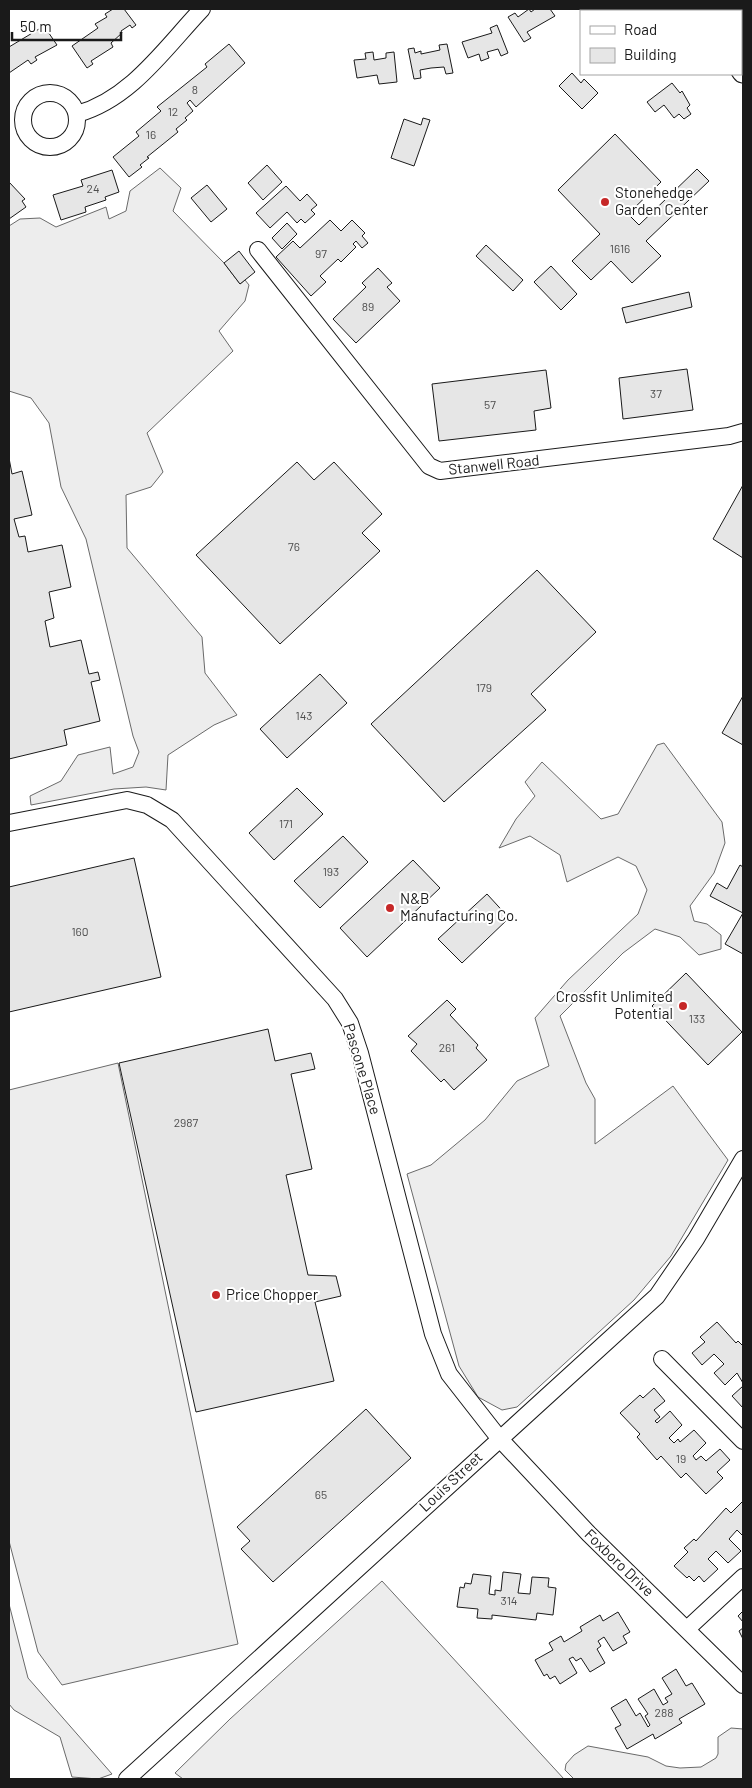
<svg xmlns="http://www.w3.org/2000/svg" width="752" height="1788" viewBox="0 0 752 1788" font-family="Barlow,sans-serif">
  <style>
    .built { fill: #ededed; stroke: #6a6a6a }
    .building { fill: #e6e6e6; stroke: #1a1a1a }
    .lines { fill: none; stroke-linecap: round; stroke-linejoin: round }
    .minor-casing { stroke: #1a1a1a; stroke-width: 18 }
    .major-casing { stroke: #1a1a1a; stroke-width: 23 }
    .minor { stroke: #fff; stroke-width: 16 }
    .major { stroke: #fff; stroke-width: 21 }
    .poi-dot { fill: #c62828; stroke: #fff; stroke-width: 2 }
    .labels { text-anchor: middle; stroke-width: 4; stroke-linejoin: round; paint-order: stroke }
    .number-label { font-size: 12px; fill: #4d4d4d }
    .poi-label { font-size: 15px; fill: #1a1a1a; stroke: #fff; text-anchor: start }
    .street-label { font-size: 15px; fill: #1a1a1a; stroke: #fff }
  </style>
  <rect width="100%" height="100%" fill="#fff"/>
  <g class="built">
    <polygon points="160,168 181,188 173,211 224,263 240,284 245,280 249,285 245,301 219,331 233,351 147,433 163,472 151,487 126,495 127,548 202,637 205,673 237,715 214,725 168,755 166,790 146,787 114,789 31,805 30,796 61,781 78,755 110,747 113,774 133,767 139,752 133,736 86,539 61,487 49,423 31,398 9,391 9,226 20,219 40,218 56,227 106,207 109,219 126,211 130,191"/>
    <polygon points="664,743 722,822 725,843 714,873 690,906 694,921 707,924 721,935 721,949 699,955 680,937 655,929 623,953 560,1016 586,1083 595,1099 595,1144 673,1086 728,1160 671,1256 634,1300 517,1407 502,1410 478,1397 459,1366 407,1174 431,1165 485,1120 517,1081 549,1066 535,1018 568,980 638,914 647,890 636,866 618,857 567,882 560,855 530,836 499,848 516,819 535,796 525,782 542,762 601,819 618,814 657,745"/>
    <polygon points="118,1063 238,1644 62,1685 38,1652 9,1541 9,1090"/>
    <polygon points="382,1581 564,1779 183,1779 175,1773 230,1719"/>
    <polygon points="9,1604 28,1678 112,1774 98,1779 72,1777 60,1737 14,1710 9,1704"/>
    <polygon points="731,1728 743,1729 743,1779 574,1779 565,1770 566,1764 574,1755 588,1746 648,1757 666,1766 680,1768 701,1767 716,1758 718,1754 718,1737"/>
  </g>
  <g class="building">
    <polygon points="113,9 124,9 136,25 132,28 130,25 121,31 122,33 111,43 113,47 91,61 93,64 87,68 72,46 98,28 95,24 107,17 105,14"/>
    <polygon points="529,9 531,12 535,9 550,9 555,16 527,32 531,38 524,42 508,17 515,13 518,17"/>
    <polygon points="497,25 508,53 501,56 498,49 487,52 489,58 481,61 479,54 468,58 462,42 492,33 490,28"/>
    <polygon points="44,26 57,45 35,57 37,60 31,64 28,60 9,73 9,47"/>
    <polygon points="229,44 245,63 196,107 190,100 187,103 193,111 185,118 187,120 176,129 178,132 147,157 149,158 140,165 142,167 129,177 113,157 139,136 136,132 161,111 157,107 207,67 205,64"/>
    <polygon points="447,44 453,73 446,74 444,67 431,68 420,70 421,78 414,79 408,49 414,48 415,53 421,51 421,54 440,50 439,45"/>
    <polygon points="373,52 374,60 386,58 386,53 394,52 397,82 379,84 377,75 357,78 354,60 366,59 365,53"/>
    <polygon points="572,73 581,83 584,79 598,93 582,109 559,86"/>
    <polygon points="672,83 680,93 682,91 690,105 687,108 691,114 684,119 679,114 674,118 664,105 655,112 647,102"/>
    <polygon points="423,118 430,120 414,166 391,158 404,119 421,125"/>
    <polygon points="615,134 661,182 628,214 639,225 697,169 709,181 646,241 661,256 632,283 611,261 591,280 572,261 600,234 558,190"/>
    <polygon points="267,165 282,182 263,200 248,183"/>
    <polygon points="112,170 119,192 105,197 106,200 85,207 86,212 61,220 53,195 83,186 81,180"/>
    <polygon points="9,182 25,199 22,201 26,207 9,219"/>
    <polygon points="207,185 227,209 211,222 191,198"/>
    <polygon points="286,186 300,201 307,194 317,205 311,210 315,214 305,223 301,219 297,223 287,212 270,228 256,213"/>
    <polygon points="330,220 341,231 352,220 365,233 362,236 368,243 362,248 356,241 353,244 356,247 341,262 338,259 320,276 326,282 311,296 276,257 293,241 300,248"/>
    <polygon points="287,223 297,234 282,249 272,238"/>
    <polygon points="486,245 523,280 513,291 476,256"/>
    <polygon points="239,251 255,272 240,284 224,263"/>
    <polygon points="551,266 577,294 561,310 534,282"/>
    <polygon points="378,268 392,283 387,287 400,301 356,343 333,319 366,287 362,283"/>
    <polygon points="689,292 692,307 626,323 622,308"/>
    <polygon points="687,369 693,410 623,419 619,378"/>
    <polygon points="546,370 551,408 534,411 536,430 439,441 432,384"/>
    <polygon points="9,458 12,474 22,471 32,515 14,519 19,537 25,536 28,552 62,545 71,587 49,592 54,618 45,621 50,647 81,640 89,674 98,672 100,680 91,682 100,721 64,730 67,745 9,759"/>
    <polygon points="297,462 314,480 334,462 382,514 362,533 380,551 280,644 196,555"/>
    <polygon points="743,485 743,558 713,539"/>
    <polygon points="537,570 596,632 531,694 546,710 444,802 371,724"/>
    <polygon points="320,674 347,703 287,758 260,729"/>
    <polygon points="743,696 743,745 722,733"/>
    <polygon points="297,788 323,814 274,860 249,833"/>
    <polygon points="343,836 368,862 320,908 294,881"/>
    <polygon points="134,858 161,977 9,1012 9,887"/>
    <polygon points="413,860 440,888 367,957 340,928"/>
    <polygon points="740,865 743,867 743,954 725,944 743,913 710,896 717,883 727,889"/>
    <polygon points="487,894 509,918 462,963 438,939"/>
    <polygon points="686,973 742,1032 708,1065 652,1006"/>
    <polygon points="447,1000 456,1009 450,1015 478,1045 476,1048 487,1060 454,1090 444,1079 441,1082 411,1051 417,1044 408,1036"/>
    <polygon points="268,1029 275,1061 311,1053 315,1069 291,1074 312,1169 286,1175 308,1275 336,1276 341,1296 315,1302 334,1381 196,1412 119,1063"/>
    <polygon points="717,1322 736,1343 738,1341 743,1346 743,1383 737,1373 725,1385 714,1373 724,1364 714,1354 702,1365 692,1353 705,1342 700,1337"/>
    <polygon points="743,1386 743,1408 732,1396"/>
    <polygon points="654,1388 665,1401 654,1410 660,1417 655,1421 657,1423 670,1411 682,1425 669,1438 674,1443 678,1439 680,1442 694,1430 706,1443 693,1456 696,1460 701,1456 706,1461 720,1449 730,1460 717,1472 723,1478 706,1494 686,1473 681,1478 661,1456 657,1460 637,1437 640,1434 620,1413 640,1395 643,1398"/>
    <polygon points="366,1409 411,1458 273,1582 241,1549 250,1541 237,1527"/>
    <polygon points="743,1501 743,1536 737,1530 729,1539 741,1551 728,1563 716,1551 708,1559 718,1569 704,1582 699,1576 694,1581 689,1576 687,1578 674,1566 688,1552 684,1548 694,1539 696,1541 726,1508 731,1513"/>
    <polygon points="503,1572 521,1574 518,1593 530,1594 532,1577 549,1578 548,1587 556,1588 553,1615 537,1613 536,1620 492,1615 492,1619 477,1618 478,1609 457,1607 460,1587 464,1588 465,1583 471,1584 473,1574 491,1576 489,1594 495,1595 495,1590 501,1591"/>
    <polygon points="743,1611 743,1622 738,1616"/>
    <polygon points="618,1612 630,1632 623,1636 627,1643 613,1651 604,1637 598,1641 601,1646 597,1649 605,1663 590,1672 581,1658 576,1661 573,1657 569,1659 577,1673 560,1684 555,1676 550,1679 547,1674 544,1676 535,1660 553,1650 549,1643 561,1636 564,1642 582,1631 580,1627 600,1615 603,1621"/>
    <polygon points="743,1628 743,1639 739,1631"/>
    <polygon points="676,1669 686,1686 692,1683 705,1704 679,1719 682,1723 655,1739 653,1734 627,1749 615,1728 621,1725 611,1708 626,1699 636,1716 640,1713 648,1727 650,1725 645,1716 648,1714 638,1699 654,1689 663,1705 668,1702 665,1698 672,1694 662,1678"/>
  </g>
  <g class="lines">
    <defs>
      <g id="minor">
        <circle cx="50" cy="120" r="27"/>
        <path d="M77,114C131,99 165,48 202,9"/>
        <polyline points="258,250 429,466 440,471 729,436 743,432"/>
        <polyline points="9,823 127,800 147,805 172,820 335,999 350,1023 360,1053 433,1334 449,1374 499,1438 589,1534 743,1685"/>
        <polyline points="662,1359 743,1441"/>
        <polyline points="687,1629 743,1577"/>
        <polyline points="127,1779 657,1296 696,1239 743,1159"/>
      </g>
      <g id="major">
        <polyline points="687,9 689,11"/>
        <polyline points="741,69 743,72"/>
      </g>
    </defs>
    <use href="#minor" class="minor-casing"/>
    <use href="#major" class="major-casing"/>
    <use href="#minor" class="minor"/>
    <use href="#major" class="major"/>
  </g>
  <g class="poi-dot">
    <circle cx="605" cy="202" r="5"/>
    <circle cx="390" cy="908" r="5"/>
    <circle cx="683" cy="1006" r="5"/>
    <circle cx="216" cy="1295" r="5"/>
  </g>
  <g class="labels">
    <g class="number-label">
      <text x="195" y="94">8</text>
      <text x="173" y="116">12</text>
      <text x="151" y="139">16</text>
      <text x="93" y="193">24</text>
      <text x="620" y="253">1616</text>
      <text x="321" y="258">97</text>
      <text x="368" y="311">89</text>
      <text x="656" y="398">37</text>
      <text x="490" y="409">57</text>
      <text x="294" y="551">76</text>
      <text x="484" y="692">179</text>
      <text x="304" y="720">143</text>
      <text x="286" y="828">171</text>
      <text x="331" y="876">193</text>
      <text x="80" y="936">160</text>
      <text x="697" y="1023">133</text>
      <text x="447" y="1052">261</text>
      <text x="186" y="1127">2987</text>
      <text x="681" y="1463">19</text>
      <text x="321" y="1499">65</text>
      <text x="509" y="1605">314</text>
      <text x="664" y="1717">288</text>
    </g>
    <g class="poi-label">
      <text x="615" y="198">Stonehedge<tspan x="615" dy="17">Garden Center</tspan></text>
      <text x="400" y="904">N&amp;B<tspan x="400" dy="17">Manufacturing Co.</tspan></text>
      <text x="673" y="1002" text-anchor="end">Crossfit Unlimited<tspan x="673" dy="17">Potential</tspan></text>
      <text x="226" y="1300">Price Chopper</text>
    </g>
    <g class="street-label">
      <text transform="translate(494 465) rotate(-6)" y="5">Stanwell Road</text>
      <text transform="translate(362 1069) rotate(73)" y="5">Pascone Place</text>
      <text transform="translate(451 1482) rotate(-43)" y="5">Louis Street</text>
      <text transform="translate(619 1563) rotate(44)" y="5">Foxboro Drive</text>
    </g>
  </g>
  <rect width="752" height="1788" fill="none" stroke="#1a1a1a" stroke-width="20"/>
  <rect x="580" y="10" width="162" height="65" fill="#ffffff" stroke="#a3a3a3"/>
  <rect x="590" y="26" width="25" height="8" fill="#ffffff" stroke="#a3a3a3"/>
  <text x="624" y="35" font-size="15" fill="#1a1a1a">Road</text>
  <rect x="590" y="48" width="25" height="15" fill="#e6e6e6" stroke="#a3a3a3"/>
  <text x="624" y="60" font-size="15" fill="#1a1a1a">Building</text>
  <path d="M12 32v8h109v-8" fill="none" stroke="#1a1a1a" stroke-width="2.5"/>
  <text x="20" y="32" font-size="15" fill="#1a1a1a" stroke="#ffffff" stroke-width="4" paint-order="stroke">50 m</text>
</svg>
